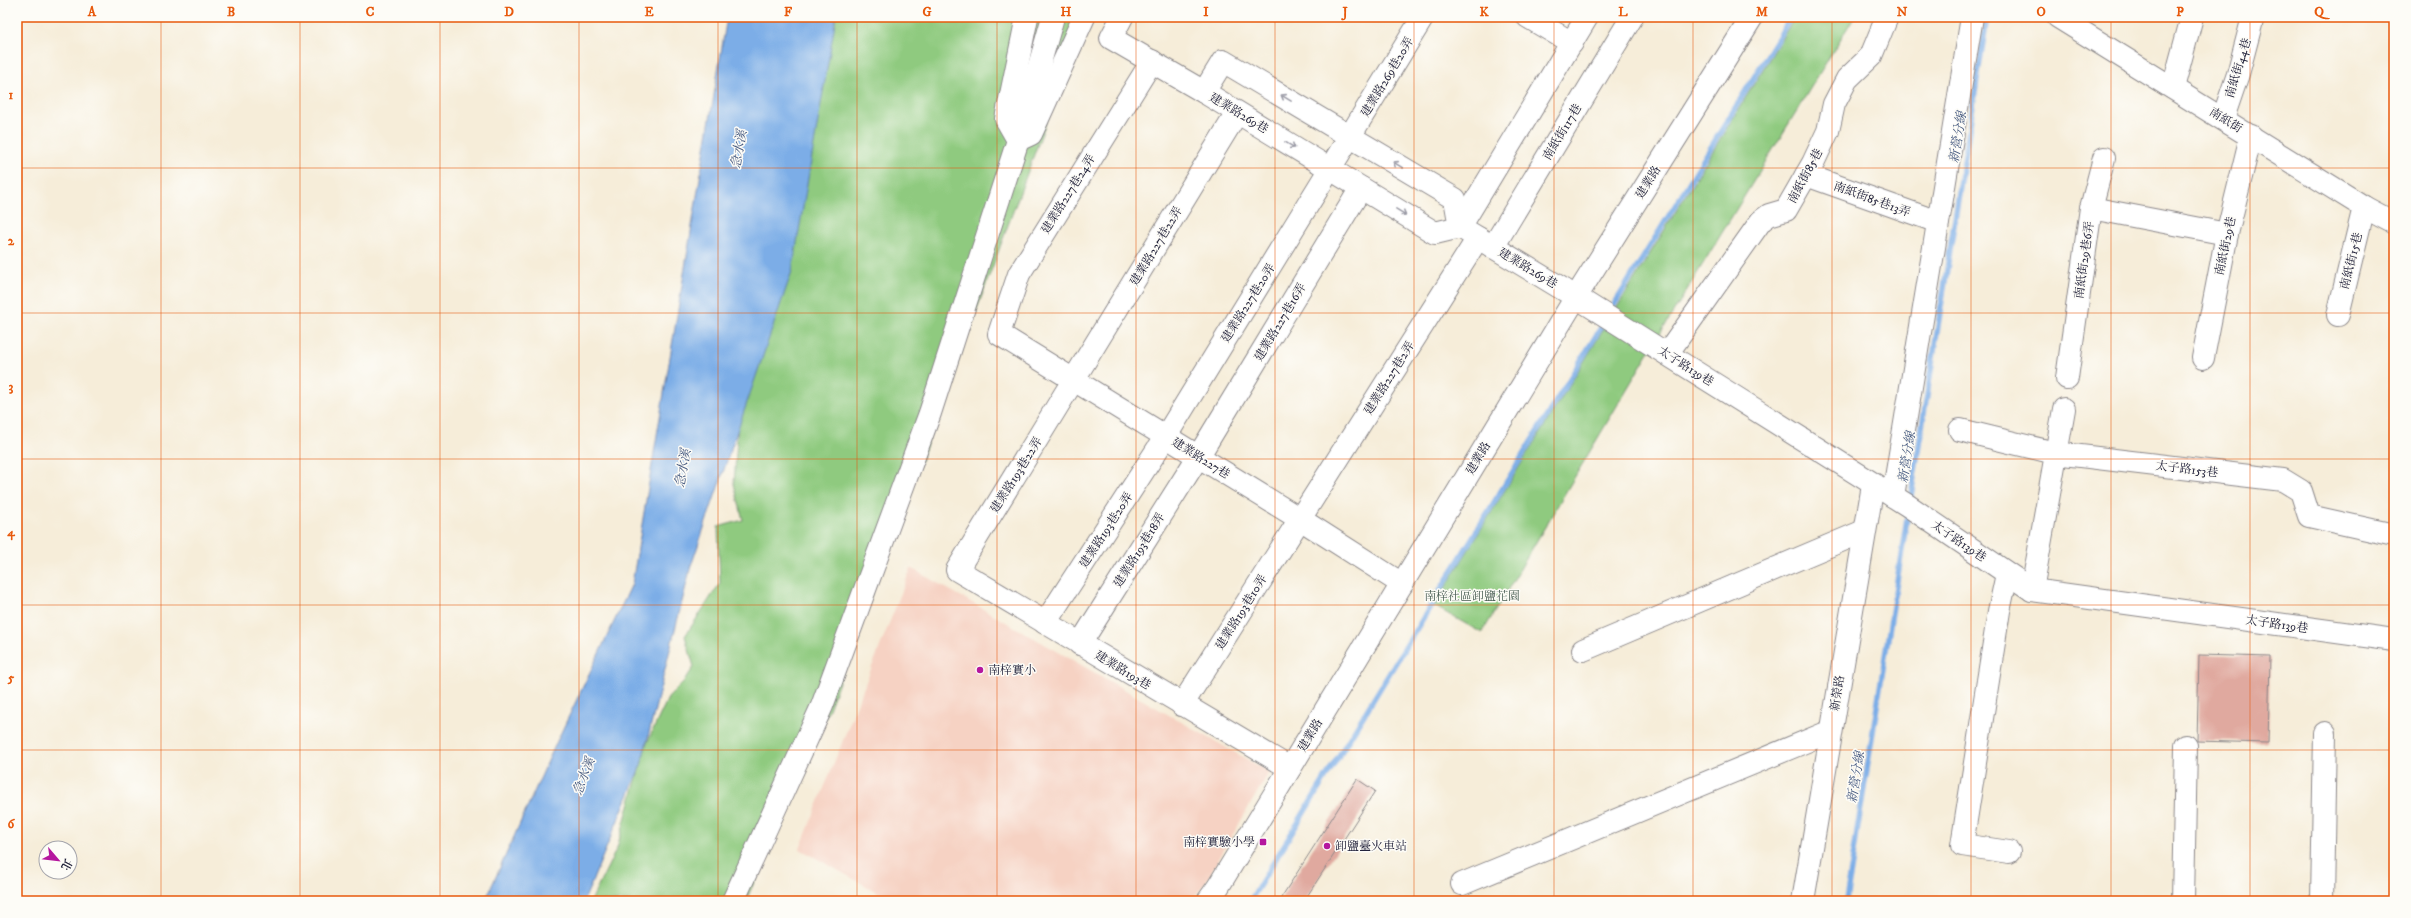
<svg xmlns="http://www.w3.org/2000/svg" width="2411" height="918" viewBox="0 0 2411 918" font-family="'IM FELL DW Pica','Noto Serif TC',serif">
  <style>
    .built { fill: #f6d2c3 }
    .green { fill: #8fca7f; stroke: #58765d }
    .water { fill: #7bade7; stroke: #4e6891 }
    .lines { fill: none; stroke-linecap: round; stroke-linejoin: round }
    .stream { stroke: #7bade7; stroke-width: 5.5 }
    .building { fill: #e0a99f }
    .minor-casing { stroke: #8c888a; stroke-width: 24 }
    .minor { stroke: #fff; stroke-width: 22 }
    .oneway { stroke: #9c9ca7 }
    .grid { fill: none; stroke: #e8590c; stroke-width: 1; stroke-opacity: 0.55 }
    .poi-dot { fill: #b5179e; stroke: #fdfcf7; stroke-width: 1.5 }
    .labels { text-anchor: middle; stroke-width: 3; stroke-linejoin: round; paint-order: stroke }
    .street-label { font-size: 12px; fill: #22223b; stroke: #fdfcf7 }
    .park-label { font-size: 12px; fill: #485d53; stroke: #fdfcf7 }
    .poi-label { font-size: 12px; fill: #22223b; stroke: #fdfcf7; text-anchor: start }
    .water-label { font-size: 13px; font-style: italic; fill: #465a80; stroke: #fdfcf7 }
    .neatline { fill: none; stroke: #e8590c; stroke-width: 1.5 }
    .grid-label { font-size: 13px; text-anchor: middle; font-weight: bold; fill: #e8590c }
  </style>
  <rect width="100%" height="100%" fill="#fdfcf7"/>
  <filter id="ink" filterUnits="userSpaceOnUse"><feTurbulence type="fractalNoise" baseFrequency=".025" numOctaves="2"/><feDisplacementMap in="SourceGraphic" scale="8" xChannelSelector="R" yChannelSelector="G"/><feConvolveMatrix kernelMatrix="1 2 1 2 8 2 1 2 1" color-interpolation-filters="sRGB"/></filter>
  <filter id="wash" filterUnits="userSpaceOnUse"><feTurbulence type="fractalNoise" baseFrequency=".012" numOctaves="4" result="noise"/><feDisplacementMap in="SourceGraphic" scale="16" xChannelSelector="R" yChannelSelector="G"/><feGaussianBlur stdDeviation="0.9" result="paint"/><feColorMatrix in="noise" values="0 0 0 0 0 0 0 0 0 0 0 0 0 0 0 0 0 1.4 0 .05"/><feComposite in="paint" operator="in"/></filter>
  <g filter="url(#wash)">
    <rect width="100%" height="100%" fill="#f6edd9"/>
    <polygon class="built" points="911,568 1269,772 1205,883 1191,901 893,901 800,849"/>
    <g class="green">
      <polygon points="795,17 1085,17 829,709 746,901 591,901 617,848 646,745 668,698 685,680 694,667 685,636 720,583 718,527 743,520 734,484 747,285"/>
      <polygon points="1795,17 1854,17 1646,357 1482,633 1434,606"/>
    </g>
    <polygon class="water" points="727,17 836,17 792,271 691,566 641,765 584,901 485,901 558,739 632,584"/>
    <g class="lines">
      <g class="stream">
        <polyline points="1609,313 1791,17"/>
        <polyline points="1910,502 1987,17"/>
        <polyline points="1250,901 1605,321"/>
        <polyline points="1846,901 1908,512"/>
      </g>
    </g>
    <g id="blocks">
      <g class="building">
        <polygon points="2199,655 2270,657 2268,743 2197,741"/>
        <polygon points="1357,779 1375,791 1304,901 1279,901"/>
      </g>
    </g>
  </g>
  <g filter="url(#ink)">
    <use href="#blocks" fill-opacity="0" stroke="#8c888a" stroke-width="1"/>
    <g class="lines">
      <defs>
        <g id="minor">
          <polyline points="1027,17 1006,119 1018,140 1031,134 1084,17"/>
          <polyline points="1122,17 1111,38 1204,92"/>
          <polyline points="1528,17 1572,43"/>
          <polyline points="2058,17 2364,207 2394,223"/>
          <polyline points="1152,61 1019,274 999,334 1300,519 1402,584"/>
          <polyline points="2173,88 2192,17"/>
          <polyline points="1237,113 957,570 1290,768"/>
          <polyline points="2223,118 2238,74 2253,17"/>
          <polyline points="1806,175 1938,222"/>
          <polyline points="2091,208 2104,158"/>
          <polyline points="1460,227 1455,199 1223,61 1204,92 1435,233 1460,227 1576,297 1907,505 2032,590 2394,640"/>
          <polyline points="1460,227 1587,17"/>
          <polyline points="1493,247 1632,17"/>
          <polyline points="2338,315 2364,207"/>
          <polyline points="1667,354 1761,221 1769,215 1786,210 1813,163 1828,131 1834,104 1847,79 1871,56 1887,17"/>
          <polyline points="2203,358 2227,234 2251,136"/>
          <polyline points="2067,378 2091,208 2227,234"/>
          <polyline points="1960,430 2055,453 2283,480 2301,491 2309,516 2394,535"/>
          <polyline points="1893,496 1972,17"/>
          <polyline points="2007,574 1999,611 1962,845 2009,852"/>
          <polyline points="2032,590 2064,409"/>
          <polyline points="1045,623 1166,436 1423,17"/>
          <polyline points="1080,644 1198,457 1361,188"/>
          <polyline points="1583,650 1864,531"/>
          <polyline points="1182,705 1478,238"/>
          <polyline points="1462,884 1831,731"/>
          <polyline points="733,901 822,706 930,413 1018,140 1053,17"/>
          <polyline points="1208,901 1218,887 1576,297 1752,17"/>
          <polyline points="1803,901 1873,485"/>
          <polyline points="2183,901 2186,746"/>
          <polyline points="2322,901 2325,733"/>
        </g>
      </defs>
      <use href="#minor" class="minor-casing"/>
      <use href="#minor" class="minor"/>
    </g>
    <defs><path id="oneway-shaft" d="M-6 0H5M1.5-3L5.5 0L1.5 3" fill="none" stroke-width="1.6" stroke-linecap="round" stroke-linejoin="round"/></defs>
    <g class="oneway">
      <use href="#oneway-shaft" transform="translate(1286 98) rotate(-149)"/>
      <use href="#oneway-shaft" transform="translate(1290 145) rotate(31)"/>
      <use href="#oneway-shaft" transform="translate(1398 165) rotate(-149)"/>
      <use href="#oneway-shaft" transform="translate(1401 212) rotate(31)"/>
    </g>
  </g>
  <path class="grid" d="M161,17V901M300,17V901M440,17V901M579,17V901M718,17V901M857,17V901M997,17V901M1136,17V901M1275,17V901M1414,17V901M1554,17V901M1693,17V901M1832,17V901M1971,17V901M2111,17V901M2250,17V901M17,168H2394M17,313H2394M17,459H2394M17,605H2394M17,750H2394"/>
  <g class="poi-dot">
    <circle cx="980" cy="670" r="4"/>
    <rect x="1259" y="838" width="8" height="8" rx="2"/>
    <circle cx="1327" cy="846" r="4"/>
  </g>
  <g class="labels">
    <g class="street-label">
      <text transform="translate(2238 68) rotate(-73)" y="4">南紙街44巷</text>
      <text transform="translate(1387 77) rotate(-59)" y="4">建業路269巷20弄</text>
      <text transform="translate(1239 113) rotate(31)" y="4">建業路269巷</text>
      <text transform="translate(2226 120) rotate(32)" y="4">南紙街</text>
      <text transform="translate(1562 132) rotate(-59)" y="4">南紙街117巷</text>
      <text transform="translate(1805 176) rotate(-62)" y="4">南紙街85巷</text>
      <text transform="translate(1648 182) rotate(-58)" y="4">建業路</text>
      <text transform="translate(1068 194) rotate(-58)" y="4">建業路227巷24弄</text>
      <text transform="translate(1872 199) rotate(20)" y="4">南紙街85巷13弄</text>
      <text transform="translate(1156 246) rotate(-59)" y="4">建業路227巷22弄</text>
      <text transform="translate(2225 246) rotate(-78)" y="4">南紙街29巷</text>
      <text transform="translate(2084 260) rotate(-82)" y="4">南紙街29巷6弄</text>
      <text transform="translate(2351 261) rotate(-76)" y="4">南紙街15巷</text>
      <text transform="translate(1528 268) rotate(31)" y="4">建業路269巷</text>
      <text transform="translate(1248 303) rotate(-58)" y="4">建業路227巷20弄</text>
      <text transform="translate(1280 322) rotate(-59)" y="4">建業路227巷16弄</text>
      <text transform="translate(1686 366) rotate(32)" y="4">太子路139巷</text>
      <text transform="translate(1389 378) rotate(-58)" y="4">建業路227巷2弄</text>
      <text transform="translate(1201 458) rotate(32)" y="4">建業路227巷</text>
      <text transform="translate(1478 458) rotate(-59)" y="4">建業路</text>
      <text transform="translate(2187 469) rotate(7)" y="4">太子路153巷</text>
      <text transform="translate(1016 475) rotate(-58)" y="4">建業路193巷22弄</text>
      <text transform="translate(1106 530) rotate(-57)" y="4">建業路193巷20弄</text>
      <text transform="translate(1959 541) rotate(34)" y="4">太子路139巷</text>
      <text transform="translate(1139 550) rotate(-58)" y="4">建業路193巷18弄</text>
      <text transform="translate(1241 612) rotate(-58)" y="4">建業路193巷10弄</text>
      <text transform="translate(2277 624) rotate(8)" y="4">太子路139巷</text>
      <text transform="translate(1123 670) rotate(31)" y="4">建業路193巷</text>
      <text transform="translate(1837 693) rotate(-81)" y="4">新榮路</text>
      <text transform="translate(1310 735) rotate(-59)" y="4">建業路</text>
    </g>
    <g class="park-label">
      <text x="1472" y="600">南梓社區卸鹽花園</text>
    </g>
    <g class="poi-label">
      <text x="988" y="674">南梓實小</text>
      <text x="1255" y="846" text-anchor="end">南梓實驗小學</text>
      <text x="1335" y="850">卸鹽臺火車站</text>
    </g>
    <g class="water-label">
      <text transform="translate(1957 137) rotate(-81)" y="5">新營分線</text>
      <text transform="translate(738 149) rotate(-80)" y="5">急水溪</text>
      <text transform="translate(1906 457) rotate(-81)" y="5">新營分線</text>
      <text transform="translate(682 468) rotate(-80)" y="5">急水溪</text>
      <text transform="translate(583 776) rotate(-69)" y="5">急水溪</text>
      <text transform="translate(1855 777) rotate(-81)" y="5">新營分線</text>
    </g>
  </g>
  <rect width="2411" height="918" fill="none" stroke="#fdfcf7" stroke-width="44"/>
  <g transform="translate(58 860) rotate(118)"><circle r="19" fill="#fdfcf7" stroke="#a5a5ac"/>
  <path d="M0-3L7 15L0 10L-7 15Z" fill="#b5179e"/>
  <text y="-6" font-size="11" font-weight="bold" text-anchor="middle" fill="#22223b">北</text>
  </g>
  <rect x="22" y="22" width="2367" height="874" class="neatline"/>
  <g class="grid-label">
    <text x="92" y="16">A</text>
    <text x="231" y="16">B</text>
    <text x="370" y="16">C</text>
    <text x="509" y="16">D</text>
    <text x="649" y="16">E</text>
    <text x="788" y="16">F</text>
    <text x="927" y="16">G</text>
    <text x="1066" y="16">H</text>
    <text x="1206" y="16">I</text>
    <text x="1345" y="16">J</text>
    <text x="1484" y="16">K</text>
    <text x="1623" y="16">L</text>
    <text x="1762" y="16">M</text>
    <text x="1902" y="16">N</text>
    <text x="2041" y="16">O</text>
    <text x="2180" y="16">P</text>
    <text x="2319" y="16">Q</text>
    <text x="11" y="99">1</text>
    <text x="11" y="245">2</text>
    <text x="11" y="391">3</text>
    <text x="11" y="536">4</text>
    <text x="11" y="682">5</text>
    <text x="11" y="828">6</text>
  </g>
</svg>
